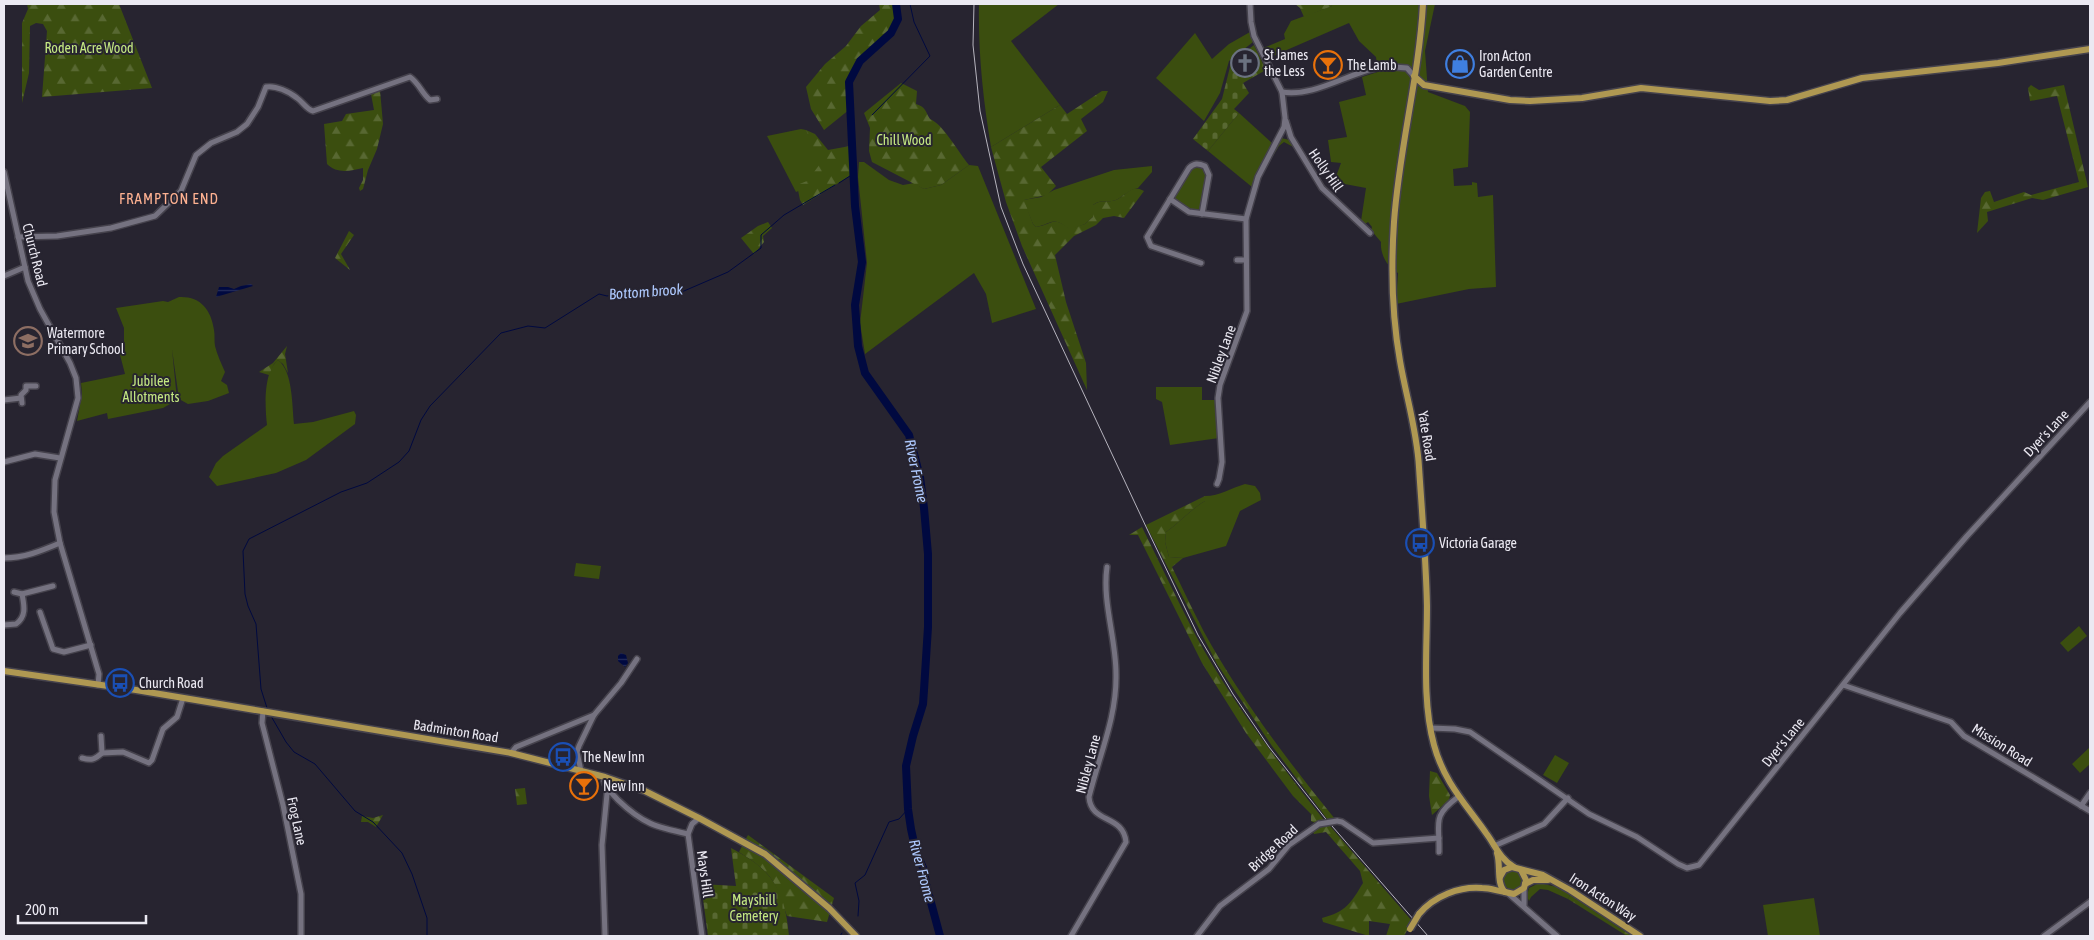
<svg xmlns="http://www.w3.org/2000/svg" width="2094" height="940" viewBox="0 0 2094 940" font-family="'Asap Condensed',sans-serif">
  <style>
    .green { fill: #3b4e0f }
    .forest { fill: url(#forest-firs) }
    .cemetery { fill: url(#cemetery-stones) }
    .water { fill: url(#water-rules) }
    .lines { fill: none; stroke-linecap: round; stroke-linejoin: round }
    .stream { stroke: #000940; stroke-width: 1 }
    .river { stroke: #000940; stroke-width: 8 }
    .minor-casing { stroke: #45424c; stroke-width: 8 }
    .major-casing { stroke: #45424c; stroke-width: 9 }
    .minor { stroke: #757280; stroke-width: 5 }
    .major { stroke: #af9852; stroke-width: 6 }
    .rail { stroke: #b6b4be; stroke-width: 1 }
    .minor-bridge-casing { stroke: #45424c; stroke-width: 8; stroke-linecap: butt }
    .major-bridge-casing { stroke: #45424c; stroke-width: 9; stroke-linecap: butt }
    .minor-bridge { stroke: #757280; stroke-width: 5 }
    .major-bridge { stroke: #af9852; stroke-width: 6 }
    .labels { text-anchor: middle; stroke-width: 4; stroke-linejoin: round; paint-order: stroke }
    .park-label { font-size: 14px; fill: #c4e882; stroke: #272430 }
    .poi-label { font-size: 14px; fill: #ebe9f2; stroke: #272430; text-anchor: start }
    .street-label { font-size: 14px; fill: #ebe9f2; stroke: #272430 }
    .neighbourhood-label { font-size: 15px; letter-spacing: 1px; fill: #fdb191; stroke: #272430 }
    .water-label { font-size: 15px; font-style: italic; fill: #aec9fe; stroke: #272430 }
  </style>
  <defs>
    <pattern id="forest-firs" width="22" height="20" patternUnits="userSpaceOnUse" patternTransform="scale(1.25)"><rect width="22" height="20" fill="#3b4e0f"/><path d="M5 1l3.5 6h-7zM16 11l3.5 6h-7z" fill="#586832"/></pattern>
    <pattern id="cemetery-stones" width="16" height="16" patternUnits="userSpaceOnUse" patternTransform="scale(1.25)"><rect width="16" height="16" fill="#3b4e0f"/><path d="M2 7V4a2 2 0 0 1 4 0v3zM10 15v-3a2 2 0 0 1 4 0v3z" fill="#586832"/></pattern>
    <pattern id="water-rules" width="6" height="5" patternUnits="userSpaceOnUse" patternTransform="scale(1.25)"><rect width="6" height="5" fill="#000940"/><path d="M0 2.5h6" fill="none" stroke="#252d5c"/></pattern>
  </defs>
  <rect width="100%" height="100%" fill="#272430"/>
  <g class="green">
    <path d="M979,4H1059L1011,41L1060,105L991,147C983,99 978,52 979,4Z"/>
    <path d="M1331,4H1435L1425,51L1428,92L1465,106L1470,112L1468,167L1453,169L1454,186L1472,185V182L1477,183L1478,197L1493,195L1496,287L1469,289L1396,304L1398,273C1387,267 1380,254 1381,242L1371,230L1372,227L1368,222L1365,224L1361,221L1366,188L1334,182L1341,163L1331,162L1328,140L1347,137L1339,102L1366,95L1362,77L1384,70L1386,65L1377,64L1376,57L1359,41L1349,23L1266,59L1261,49L1285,39L1284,34L1291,21L1332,6Z"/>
    <polygon points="1250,32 1253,42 1229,61 1220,93 1204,121 1156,78 1195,33 1212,59 1229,44"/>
    <polygon points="1239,113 1272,143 1252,187 1208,151"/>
    <polygon points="801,129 806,130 818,152 821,166 801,190 796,192 767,136"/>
    <polygon points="1281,138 1290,140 1295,148 1284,142 1279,146 1258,181"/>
    <polygon points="859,162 864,162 889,180 903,185 914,183 924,189 941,185 969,165 978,166 1036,309 992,323 986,294 974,273 865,354 860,323 867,263 858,177"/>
    <polygon points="1196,165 1201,166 1207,172 1201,209 1198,212 1190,210 1174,198 1190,168"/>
    <path d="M1152,166V172L1138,188C1129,190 1125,195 1116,200C1109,203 1100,199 1093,205V217L1085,224L1070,230C1052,215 1053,224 1036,227L1033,224L1023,200L1041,197L1054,190L1114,170Z"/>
    <path d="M179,297C200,296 211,309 214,330C215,335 214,341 215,346C217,354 221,363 225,372L221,381L227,385L229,393L208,401L188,404L179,399L172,349L177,400L163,408L108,419L107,413L77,421L82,394L81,383L125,374L119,351L124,349V328L116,308L163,301L168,302Z"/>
    <path d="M278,360C293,371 292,406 294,424L313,422L354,411L356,415L355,424L306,460L276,473L217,486L209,477L216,463L223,456L267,425C265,408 263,372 278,360Z"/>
    <polygon points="1156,387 1202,387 1202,400 1216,400 1219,438 1170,445 1162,402 1156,399"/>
    <path d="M1245,484L1255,486L1260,493L1261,500L1240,511L1226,546L1183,558L1169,557L1165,542L1166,532C1180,522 1190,510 1205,501V496C1220,496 1231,488 1245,484Z"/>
    <polygon points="576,563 601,566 599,579 574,576"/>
    <polygon points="2079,626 2087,636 2068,652 2060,643"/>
    <polygon points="2090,747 2090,764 2080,773 2072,764"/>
    <polygon points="1555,755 1569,763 1557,783 1543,775"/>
    <circle cx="1513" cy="880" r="10"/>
    <polygon points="1539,883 1557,887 1570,895 1568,899 1548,890 1540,889 1531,897 1529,901 1527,896 1529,888"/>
    <polygon points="1814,898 1820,936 1768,936 1763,905"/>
  </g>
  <g class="forest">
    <polygon points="27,4 119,4 152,88 42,97 47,31 43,24 36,23 30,26 29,73 22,103 22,23 28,9"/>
    <polygon points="879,4 894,4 898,19 891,33 860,61 849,82 850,109 824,130 811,109 806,87 825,64 846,46 861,26 880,10"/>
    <polygon points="1295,4 1331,4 1332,6 1304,17 1300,8"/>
    <path d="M901,83L917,91L916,104C926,107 925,111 930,119C943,124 959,153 969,165L941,185L924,189L872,162L869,151L870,128L864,113Z"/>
    <polygon points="2031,85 2039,90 2064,85 2088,187 2043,200 2032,198 1987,212 1988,221 1977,233 1981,198 1985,192 1990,191 1994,202 2024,192 2031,195 2079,182 2057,96 2030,101 2028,88"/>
    <path d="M380,90L383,124L377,149L368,170L363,189L360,191L359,188L363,180V168C350,171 337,174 327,164L324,124L342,121L346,114L374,110L371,94Z"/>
    <path d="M1102,91H1108L1103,102L1081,119L1087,131L1041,167L1056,186L1047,195L1024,200L1033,224L1036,227C1054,224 1052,215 1070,229L1085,224L1093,217V205C1101,199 1108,203 1116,200C1126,196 1131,184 1144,191L1124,218L1114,216L1103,218L1096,225L1074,236L1055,255L1066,302L1086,363L1087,390L1022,246L1006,202L991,147L1060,105L1067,114Z"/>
    <polygon points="806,130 815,134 828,150 850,146 852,149 853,174 803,205 800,200 797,185 807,181 807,173 814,172 820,164"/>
    <polygon points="768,222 772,228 763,236 764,242 754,254 741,238 758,226"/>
    <polygon points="349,231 354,235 341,254 350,270 335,258"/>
    <polygon points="287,346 285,354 288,373 283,364 278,360 274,364 269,375 259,372 273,363"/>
    <path d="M1205,496V501C1190,510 1180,522 1166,532L1165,542L1169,557L1183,558L1172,567C1183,589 1193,611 1204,632C1241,699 1287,760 1335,819L1328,820L1272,746L1217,664L1146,525Z"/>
    <path d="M1142,527C1160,563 1177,600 1196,636C1232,702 1278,762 1324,820L1315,823L1311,821V814L1293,796L1246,733L1202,663L1138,535H1129Z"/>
    <polygon points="1430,771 1437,773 1450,795 1449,800 1432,815 1429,796"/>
    <polygon points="525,788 527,804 517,805 515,789"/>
    <polygon points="383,815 376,827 368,822 361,822 362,816 373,818"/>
    <path d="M1319,826H1330L1412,921L1404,936H1386L1390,924L1369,921V936L1323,922L1322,918C1346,912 1351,903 1363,883L1360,871L1326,832L1314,834L1313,832Z"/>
    <path d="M748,835L834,898L827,922L787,916C775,880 772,873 739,852Z"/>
    <polygon points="1570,895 1632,936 1627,936 1568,899"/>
  </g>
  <g class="cemetery">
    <polygon points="1254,45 1264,66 1262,68 1264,71 1243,83 1249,93 1234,109 1239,113 1208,151 1193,139 1222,99 1231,63"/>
    <path d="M731,848C772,869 785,890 789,936H708L701,884L736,886Z"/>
  </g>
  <g class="water">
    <polygon points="251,284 253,286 216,297 219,287 228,287 234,289 241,286"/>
    <polygon points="621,653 626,655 628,663 625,667 618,661 618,656"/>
  </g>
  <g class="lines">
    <g class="stream">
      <polyline points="872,115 930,56 914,22 910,4"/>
      <polyline points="839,183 853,174"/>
      <polyline points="267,708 261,689 256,624 248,606 245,594 243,551 249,539 341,492 367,483 399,462 409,451 421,420 430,406 501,333 528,326 545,328 599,294 607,296 622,293 654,292 677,294 728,272 761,248 761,235 784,215 835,185"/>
      <polyline points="271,716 286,742 294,752 315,764 355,811 373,822 402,853 412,874 427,918 427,936"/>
      <polyline points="858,916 859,901 855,883 865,875 889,822 899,819 908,809"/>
      <polyline points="840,936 842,933"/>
    </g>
    <polyline class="river" points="896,4 898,19 891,33 860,61 849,82 855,206 862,262 855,305 858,346 865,373 909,435 920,477 924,508 928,554 928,627 924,690 923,704 913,736 906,766 908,809 911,829 916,852 924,870 926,884 940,936"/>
    <defs>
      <g id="minor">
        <path d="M1282,92C1313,97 1345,75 1376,68C1387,66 1397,67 1407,68L1414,76"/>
        <polyline points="1286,121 1291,137 1322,188 1370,233"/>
        <polyline points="4,172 28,281 40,309 70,363 76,378 78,398 55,480 54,512 60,543 99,674 98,685"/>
        <polyline points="1170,199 1189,212 1246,219"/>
        <path d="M18,237L57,236L111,228L155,216L181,191L196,155L211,143L237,132L247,124L258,107L266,87C275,85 290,92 297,98C303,102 306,109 313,111L410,77C419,83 422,94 430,100L437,99"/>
        <polyline points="1237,260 1246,260"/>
        <path d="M1201,263L1151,246L1147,237L1189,168C1194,163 1198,163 1205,166L1209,175L1202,214"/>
        <polyline points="4,276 25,267"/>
        <polyline points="4,400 21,398"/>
        <polyline points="22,403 21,395 26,390 26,386 36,386"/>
        <polyline points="4,462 35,454 60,458"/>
        <polyline points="1217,484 1219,479 1222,462 1218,398 1220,385 1247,311 1246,219 1258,177 1284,127 1285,118 1282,92 1254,36 1251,22 1250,4"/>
        <path d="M4,558C24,558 41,551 60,543"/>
        <polyline points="14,592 22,594 53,586"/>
        <polyline points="40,612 53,649 64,652 91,645"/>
        <path d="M4,625L16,624C27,616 24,605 22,594"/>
        <polyline points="1843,685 1951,722 1964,736 2090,811"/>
        <polyline points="263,711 262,723 283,805 301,894 301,936"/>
        <polyline points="1431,728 1455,729 1470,732 1589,814 1637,837 1678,864 1687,868 1699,865 1900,613 1967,536 2090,402"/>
        <polyline points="102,753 123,752 149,763 152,760 163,729 177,717 183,698"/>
        <polyline points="511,753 516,747 594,715"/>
        <path d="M82,758C92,761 95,759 102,753L101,736"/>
        <polyline points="581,771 577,752 579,746 594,715 621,683 637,659"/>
        <path d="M605,777L604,781C606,789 613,794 618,800C643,824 656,827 688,834"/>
        <polyline points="2081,806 2090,793"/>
        <polyline points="699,818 692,824 688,834 702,936"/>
        <polyline points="1337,821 1342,822 1373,843 1439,838"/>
        <polyline points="1494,846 1544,824 1568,798"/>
        <path d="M1439,852C1440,823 1431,817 1458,797"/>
        <polyline points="1524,888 1524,905"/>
        <polyline points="1509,894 1557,936"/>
        <polyline points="605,936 602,845 607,794 609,791"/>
        <path d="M1071,936L1126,842C1123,814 1091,824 1089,797C1099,756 1117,717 1116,674C1116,638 1102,602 1107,567"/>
        <polyline points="1197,936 1220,906 1269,869 1289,845 1319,824"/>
        <polyline points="2044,936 2090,902"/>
      </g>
      <g id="major">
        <path d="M1423,4C1419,77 1399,149 1394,222C1391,267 1392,316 1400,361C1406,396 1417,431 1419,467C1422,513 1426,560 1427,606C1427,651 1422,701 1434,745C1444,782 1465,803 1486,833C1495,845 1500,859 1514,867"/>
        <polyline points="1414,76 1424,85 1510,100 1530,101 1582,98 1641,88 1770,101 1787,100 1862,78 1998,63 2090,49"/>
        <polyline points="4,671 136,690 511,753 605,777 645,791 699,818 765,854 829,908 856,936"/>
        <path d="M1497,853C1501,865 1496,884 1505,892L1514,894L1524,888L1526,880L1521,870"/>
        <polyline points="1500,877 1504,870 1512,867 1543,875 1570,890 1640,936"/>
        <polyline points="1525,884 1533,880 1548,880"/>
        <path d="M1419,914C1434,896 1460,886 1482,888C1490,888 1498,891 1505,892"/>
      </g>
    </defs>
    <use href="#minor" class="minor-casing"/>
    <use href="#major" class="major-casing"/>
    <use href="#minor" class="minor"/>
    <use href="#major" class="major"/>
    <polyline class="rail" points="974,4 973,45 980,111 1001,207 1023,264 1148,531 1198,635 1233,694 1269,747 1325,818 1428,936"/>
    <defs>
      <polyline id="minor-bridge" points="1319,824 1337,821"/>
      <polyline id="major-bridge" points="1410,929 1419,914"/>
    </defs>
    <use href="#minor-bridge" class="minor-bridge-casing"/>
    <use href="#major-bridge" class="major-bridge-casing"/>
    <use href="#minor-bridge" class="minor-bridge"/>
    <use href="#major-bridge" class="major-bridge"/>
  </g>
  <defs>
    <symbol id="church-ring" viewBox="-11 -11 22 22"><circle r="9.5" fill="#272430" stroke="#6b7280" stroke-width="1.5"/><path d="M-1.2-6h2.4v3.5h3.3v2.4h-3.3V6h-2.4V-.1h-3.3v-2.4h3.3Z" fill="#6b7280"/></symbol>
    <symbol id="shop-ring" viewBox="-11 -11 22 22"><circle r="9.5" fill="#272430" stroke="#3f7fe0" stroke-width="1.5"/><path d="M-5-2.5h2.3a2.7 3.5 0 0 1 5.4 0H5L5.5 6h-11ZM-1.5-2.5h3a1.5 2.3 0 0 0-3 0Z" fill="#3f7fe0"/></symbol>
    <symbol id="bar-ring" viewBox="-11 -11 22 22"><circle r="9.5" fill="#272430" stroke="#e8710a" stroke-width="1.5"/><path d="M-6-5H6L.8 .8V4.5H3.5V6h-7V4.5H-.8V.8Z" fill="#e8710a"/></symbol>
    <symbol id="school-ring" viewBox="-11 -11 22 22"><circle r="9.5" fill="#272430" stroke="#8d6e63" stroke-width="1.5"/><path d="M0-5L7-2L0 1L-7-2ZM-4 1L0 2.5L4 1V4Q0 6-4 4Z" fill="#8d6e63"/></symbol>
    <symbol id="bus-ring" viewBox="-11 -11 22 22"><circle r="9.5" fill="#272430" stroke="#1a4fb4" stroke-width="1.5"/><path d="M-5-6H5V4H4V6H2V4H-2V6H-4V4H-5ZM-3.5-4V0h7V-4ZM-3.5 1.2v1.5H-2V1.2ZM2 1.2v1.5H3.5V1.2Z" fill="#1a4fb4"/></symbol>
  </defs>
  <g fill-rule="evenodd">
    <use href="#church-ring" x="1229" y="47" width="32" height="32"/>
    <use href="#shop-ring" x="1444" y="48" width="32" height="32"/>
    <use href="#bar-ring" x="1312" y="49" width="32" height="32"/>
    <use href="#school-ring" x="12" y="325" width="32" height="32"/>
    <use href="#bus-ring" x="1404" y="527" width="32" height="32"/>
    <use href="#bus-ring" x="104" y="667" width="32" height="32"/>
    <use href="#bus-ring" x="547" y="741" width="32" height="32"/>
    <use href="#bar-ring" x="568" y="770" width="32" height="32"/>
  </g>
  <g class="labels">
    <g class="park-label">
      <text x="89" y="53">Roden Acre Wood</text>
      <text x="904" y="145">Chill Wood</text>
      <text x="151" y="386">Jubilee<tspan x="151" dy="16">Allotments</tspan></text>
      <text x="754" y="905">Mayshill<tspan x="754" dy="16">Cemetery</tspan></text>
    </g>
    <g class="poi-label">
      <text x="1264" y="60">St James<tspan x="1264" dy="16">the Less</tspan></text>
      <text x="1479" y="61">Iron Acton<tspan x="1479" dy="16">Garden Centre</tspan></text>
      <text x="1347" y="70">The Lamb</text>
      <text x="47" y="338">Watermore<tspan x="47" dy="16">Primary School</tspan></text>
      <text x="1439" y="548">Victoria Garage</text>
      <text x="139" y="688">Church Road</text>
      <text x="582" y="762">The New Inn</text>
      <text x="603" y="791">New Inn</text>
    </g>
    <g class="street-label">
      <text transform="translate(1326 170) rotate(55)" y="5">Holly Hill</text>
      <text transform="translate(35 255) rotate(76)" y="5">Church Road</text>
      <text transform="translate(1221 354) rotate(-70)" y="5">Nibley Lane</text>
      <text transform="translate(2046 433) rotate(-47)" y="5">Dyer's Lane</text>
      <text transform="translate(1427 436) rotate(81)" y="5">Yate Road</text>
      <text transform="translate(456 731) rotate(9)" y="5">Badminton Road</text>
      <text transform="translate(1783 742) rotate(-51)" y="5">Dyer's Lane</text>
      <text transform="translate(2002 745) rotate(32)" y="5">Mission Road</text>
      <text transform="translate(1088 764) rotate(-75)" y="5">Nibley Lane</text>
      <text transform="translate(297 821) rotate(78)" y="5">Frog Lane</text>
      <text transform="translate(1273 848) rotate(-43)" y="5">Bridge Road</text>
      <text transform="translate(705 874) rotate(82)" y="5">Mays Hill</text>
      <text transform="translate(1603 897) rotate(33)" y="5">Iron Acton Way</text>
    </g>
    <g class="neighbourhood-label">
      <text x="169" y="204">FRAMPTON END</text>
    </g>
    <g class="water-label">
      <text transform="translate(646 292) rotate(-4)" y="5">Bottom brook</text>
      <text transform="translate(916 471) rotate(78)" y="5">River Frome</text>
      <text transform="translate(922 871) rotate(75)" y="5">River Frome</text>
    </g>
  </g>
  <rect width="2094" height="940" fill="none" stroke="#ebe9f2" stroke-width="10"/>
  <path d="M18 915v8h128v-8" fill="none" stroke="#ebe9f2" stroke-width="2.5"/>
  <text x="25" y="915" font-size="15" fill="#ebe9f2" stroke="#272430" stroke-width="4" paint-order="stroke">200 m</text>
</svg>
